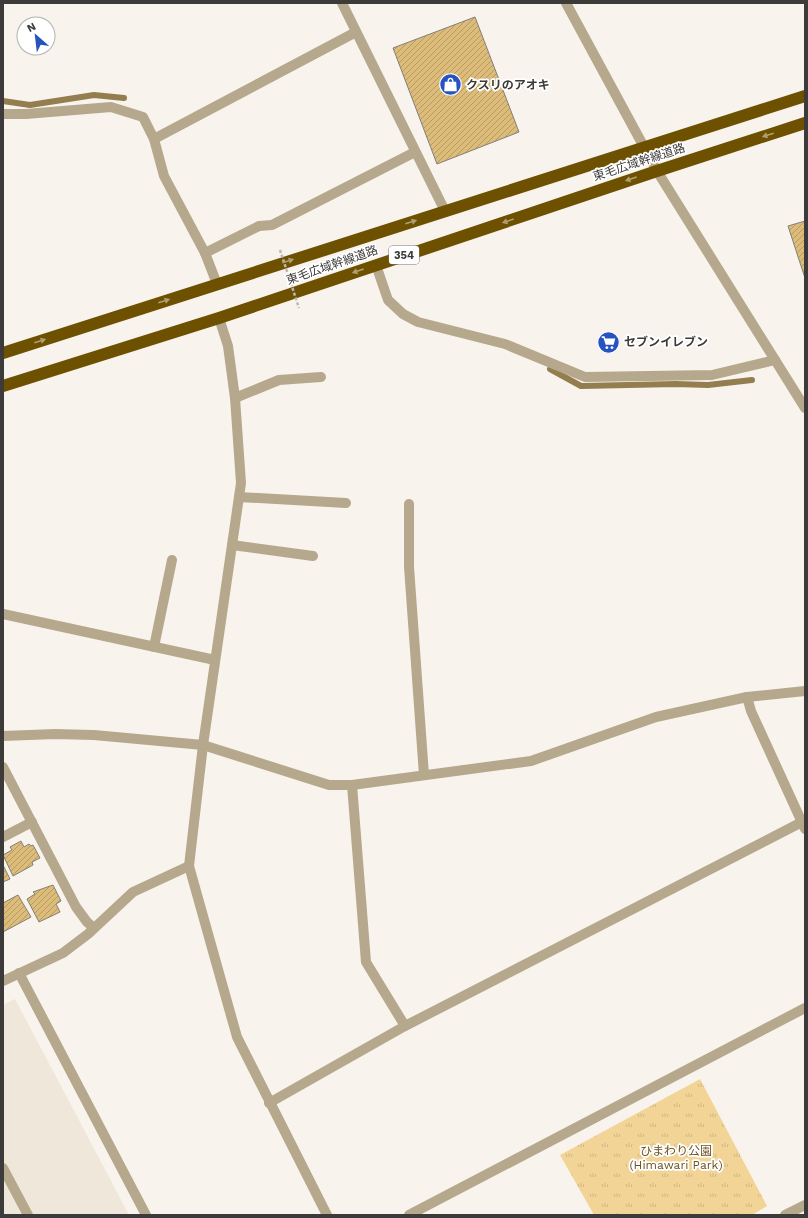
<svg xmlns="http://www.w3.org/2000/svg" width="808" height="1218" viewBox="0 0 808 1218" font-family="'Work Sans','Noto Sans JP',sans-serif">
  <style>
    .built { fill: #eee7da }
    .park { fill: url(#park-tufts) }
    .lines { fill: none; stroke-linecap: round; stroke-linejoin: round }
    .stream { stroke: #947e4f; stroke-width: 6 }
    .building { fill: url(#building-hatch); stroke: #827f79 }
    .minor { stroke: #b6a88c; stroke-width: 10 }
    .highway { stroke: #6e5100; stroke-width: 12 }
    .path-bridge { stroke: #bbb8b2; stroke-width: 2.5; stroke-dasharray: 3 2; stroke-linecap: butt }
    .oneway { fill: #af9f73 }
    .labels { text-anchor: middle; stroke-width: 3.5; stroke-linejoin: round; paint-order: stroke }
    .shield { fill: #fff; stroke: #777674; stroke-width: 1 }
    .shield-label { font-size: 11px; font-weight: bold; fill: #3d3b39 }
    .poi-label { font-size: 12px; font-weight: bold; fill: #3d3b39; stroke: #fff; text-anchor: start }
    .street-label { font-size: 12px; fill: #3d3b39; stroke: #fff }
    .park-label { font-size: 12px; fill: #6b5422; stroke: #fff }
  </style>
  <defs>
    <pattern id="park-tufts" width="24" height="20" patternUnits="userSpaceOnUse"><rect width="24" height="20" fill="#f3d497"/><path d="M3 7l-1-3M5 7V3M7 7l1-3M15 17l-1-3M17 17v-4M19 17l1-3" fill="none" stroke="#d1b783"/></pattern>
    <pattern id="building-hatch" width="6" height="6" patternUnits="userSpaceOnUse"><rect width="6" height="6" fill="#ddbc79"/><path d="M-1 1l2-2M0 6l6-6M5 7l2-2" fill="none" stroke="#b49a64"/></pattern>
  </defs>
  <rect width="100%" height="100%" fill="#f8f4ed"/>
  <polygon class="built" points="15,999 129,1215 3,1215 3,1005"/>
  <polygon class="park" points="700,1079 767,1206 752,1215 594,1215 560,1155"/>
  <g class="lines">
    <g class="stream">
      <polyline points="3,101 30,105 94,95 124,98"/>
      <polyline points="550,369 581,386 676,384 708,385 752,380"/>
    </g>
  </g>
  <g class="building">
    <polygon points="475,17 519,132 437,164 393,48"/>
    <polygon points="805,221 805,278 788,226"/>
    <polygon points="21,841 24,847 29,844 31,846 33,845 40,858 32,862 33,865 13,876 3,855 12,850 10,847"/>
    <polygon points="3,865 10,879 3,882"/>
    <polygon points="53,885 61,901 56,904 60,912 39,922 27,899 35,894 33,892"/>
    <polygon points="18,895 31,917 3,932 3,903"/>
  </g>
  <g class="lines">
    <g class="minor">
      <polyline points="342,3 445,211"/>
      <polyline points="566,3 657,171 805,408"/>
      <polyline points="3,114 26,114 111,107 143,117 154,139 164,176 205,253 217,284"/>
      <polyline points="154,139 356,32"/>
      <polyline points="205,253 259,226 272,225 415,152"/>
      <polyline points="376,265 388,300 403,314 418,322 505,344 585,377 712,375 775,360"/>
      <polyline points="219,318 228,346 235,398 241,483 203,745 189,866 237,1037 327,1215"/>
      <polyline points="235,398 279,380 321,377"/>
      <polyline points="239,497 346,503"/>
      <polyline points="409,504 409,567 424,775"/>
      <polyline points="232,545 313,556"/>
      <polyline points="3,614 215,660"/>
      <polyline points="154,647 172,560"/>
      <polyline points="747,697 751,711 805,829"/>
      <polyline points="3,736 55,734 94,735 203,745 329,785 352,785 531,761 656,717 747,697 805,691"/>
      <polyline points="3,767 76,907 87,922 94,928"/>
      <polyline points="352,785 366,962 405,1026"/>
      <polyline points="3,837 32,822"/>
      <polyline points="19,973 146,1215"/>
      <polyline points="3,981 63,953 88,934 133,892 189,866"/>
      <polyline points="269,1103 405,1026 802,822"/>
      <polyline points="3,1168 28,1215"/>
      <polyline points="409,1215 805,1008"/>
      <polyline points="785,1215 805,1205"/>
    </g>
    <g class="highway">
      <polyline points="3,353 805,96"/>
      <polyline points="3,386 219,318 657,171 805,123"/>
    </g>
    <polyline class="path-bridge" points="280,250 299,308"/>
  </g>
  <defs><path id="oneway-solid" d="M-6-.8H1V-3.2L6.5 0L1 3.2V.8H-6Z"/></defs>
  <g class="oneway">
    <use href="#oneway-solid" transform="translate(768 135) rotate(162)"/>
    <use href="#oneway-solid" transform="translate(631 179) rotate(161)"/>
    <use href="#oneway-solid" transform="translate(508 221) rotate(161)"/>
    <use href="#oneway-solid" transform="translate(411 222) rotate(-18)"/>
    <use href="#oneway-solid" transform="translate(288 261) rotate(-18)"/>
    <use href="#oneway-solid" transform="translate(358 271) rotate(161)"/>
    <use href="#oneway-solid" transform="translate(164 301) rotate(-18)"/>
    <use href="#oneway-solid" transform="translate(40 341) rotate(-18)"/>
  </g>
  <defs>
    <symbol id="shop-disc" viewBox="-11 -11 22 22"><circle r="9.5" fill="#2753c1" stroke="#fff"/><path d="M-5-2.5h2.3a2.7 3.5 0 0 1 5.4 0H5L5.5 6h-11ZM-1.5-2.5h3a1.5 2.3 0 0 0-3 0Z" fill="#fff"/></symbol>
    <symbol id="supermarket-disc" viewBox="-11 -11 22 22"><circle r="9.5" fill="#2753c1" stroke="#fff"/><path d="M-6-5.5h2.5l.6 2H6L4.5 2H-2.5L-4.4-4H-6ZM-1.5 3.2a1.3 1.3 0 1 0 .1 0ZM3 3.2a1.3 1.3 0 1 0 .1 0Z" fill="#fff"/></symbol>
  </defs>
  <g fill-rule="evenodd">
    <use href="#shop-disc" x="438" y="72" width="25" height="25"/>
    <use href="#supermarket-disc" x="596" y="330" width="25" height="25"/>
  </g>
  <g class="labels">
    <rect class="shield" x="389" y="246" width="30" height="18" rx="3"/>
    <g class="shield-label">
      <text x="404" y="259">354</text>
    </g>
    <g class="poi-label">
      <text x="466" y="89">クスリのアオキ</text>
      <text x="624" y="346">セブンイレブン</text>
    </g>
    <g class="street-label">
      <text transform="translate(639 162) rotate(-18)" y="4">東毛広域幹線道路</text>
      <text transform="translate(332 265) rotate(-19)" y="4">東毛広域幹線道路</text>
    </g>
    <g class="park-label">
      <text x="676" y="1155">ひまわり公園<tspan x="676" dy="14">(Himawari Park)</tspan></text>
    </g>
  </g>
  <rect width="808" height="1218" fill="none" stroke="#3d3b39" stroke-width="8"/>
  <g transform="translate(36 36) rotate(332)"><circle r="19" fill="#ffffff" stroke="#b1b1b0"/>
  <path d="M0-3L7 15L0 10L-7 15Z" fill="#2753c1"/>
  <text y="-6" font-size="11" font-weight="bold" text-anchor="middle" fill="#3d3b39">N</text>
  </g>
</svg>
